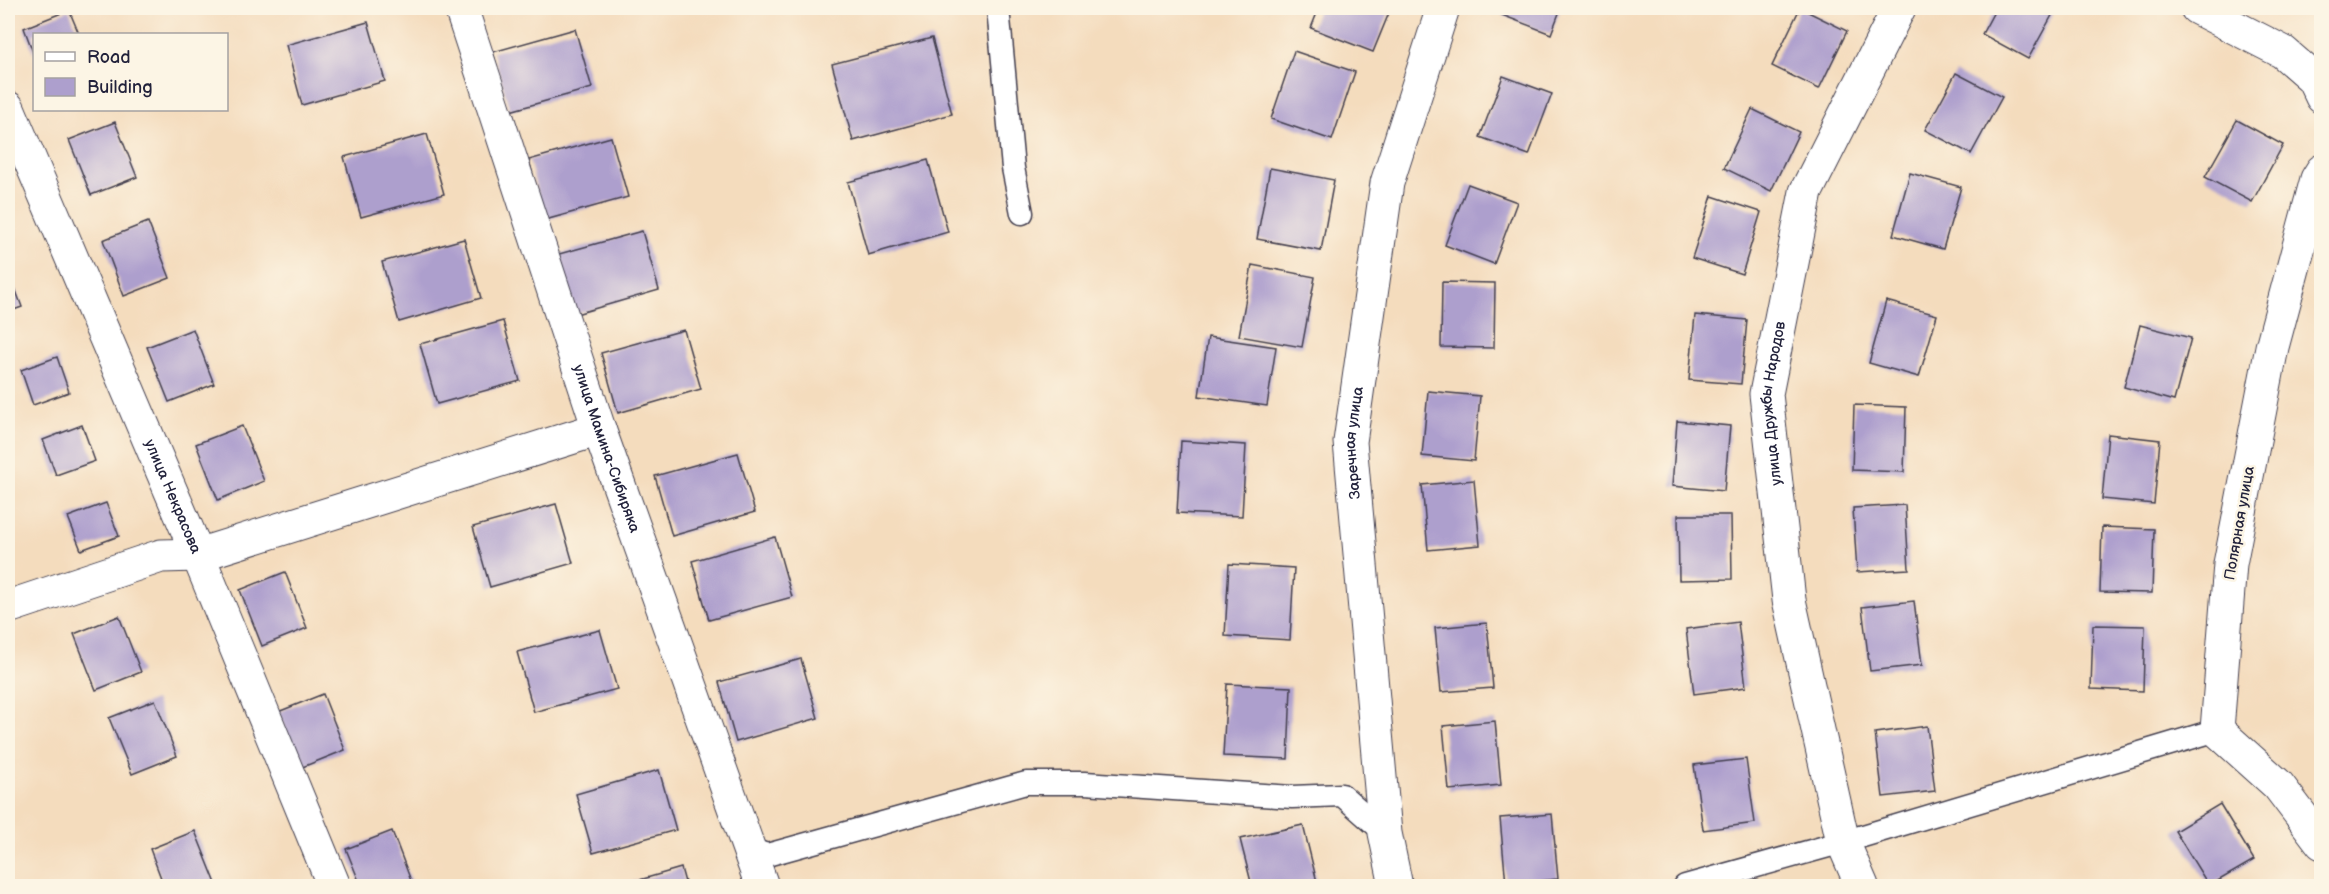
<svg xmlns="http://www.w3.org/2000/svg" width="2329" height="894" viewBox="0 0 2329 894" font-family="'Balsamiq Sans',sans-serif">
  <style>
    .building { fill: #ad9fcd }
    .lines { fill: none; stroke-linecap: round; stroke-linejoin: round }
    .service-casing { stroke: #423e4e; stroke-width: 25 }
    .minor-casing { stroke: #423e4e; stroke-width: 35 }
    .service { stroke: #fff; stroke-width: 22 }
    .minor { stroke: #fff; stroke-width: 33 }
    .labels { text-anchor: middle; stroke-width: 5; stroke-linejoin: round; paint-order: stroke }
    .street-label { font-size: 15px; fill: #22223b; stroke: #fcf5e5 }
  </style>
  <rect width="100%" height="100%" fill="#fcf5e5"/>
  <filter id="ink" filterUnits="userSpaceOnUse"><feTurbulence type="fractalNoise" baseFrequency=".0167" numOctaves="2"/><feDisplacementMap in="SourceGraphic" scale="12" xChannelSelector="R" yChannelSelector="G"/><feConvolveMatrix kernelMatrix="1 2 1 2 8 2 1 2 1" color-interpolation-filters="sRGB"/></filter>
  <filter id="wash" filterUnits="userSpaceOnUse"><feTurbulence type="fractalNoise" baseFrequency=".008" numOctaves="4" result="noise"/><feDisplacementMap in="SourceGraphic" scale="24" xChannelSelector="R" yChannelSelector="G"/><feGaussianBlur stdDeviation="1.35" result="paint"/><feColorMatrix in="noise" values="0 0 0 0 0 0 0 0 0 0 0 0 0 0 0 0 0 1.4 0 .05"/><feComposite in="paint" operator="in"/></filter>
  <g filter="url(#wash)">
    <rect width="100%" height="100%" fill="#f4dcbd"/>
    <g id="blocks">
      <g class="building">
        <polygon points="1319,8 1391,8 1373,52 1311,28"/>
        <polygon points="1505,8 1561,8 1551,34 1502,15"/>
        <polygon points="1800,8 1847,31 1819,89 1772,66"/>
        <polygon points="1996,8 2056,8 2028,59 1982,34"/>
        <polygon points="69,10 79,34 34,34 34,55 24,28"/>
        <polygon points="368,22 385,81 302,105 286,45"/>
        <polygon points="575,29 592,88 510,111 493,52"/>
        <polygon points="932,38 952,114 853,141 832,64"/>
        <polygon points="1294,51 1355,72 1332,140 1271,119"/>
        <polygon points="1956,73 2002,97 1971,154 1925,130"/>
        <polygon points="1503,76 1552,94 1529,155 1480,137"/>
        <polygon points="1752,109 1799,132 1771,191 1724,168"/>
        <polygon points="2237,120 2283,145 2252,202 2205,177"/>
        <polygon points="115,122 137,177 91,195 69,140"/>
        <polygon points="427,134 444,194 361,217 344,157"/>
        <polygon points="611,137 628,197 545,220 529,160"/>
        <polygon points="928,160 948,232 868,255 848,182"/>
        <polygon points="1270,168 1334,180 1321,251 1257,239"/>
        <polygon points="1910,173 1961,187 1943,249 1893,235"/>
        <polygon points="1468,184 1517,202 1494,264 1445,245"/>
        <polygon points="1712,196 1761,212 1742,274 1692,258"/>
        <polygon points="148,222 170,278 124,296 103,240"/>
        <polygon points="642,231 659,290 576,314 559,254"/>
        <polygon points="464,239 481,298 399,322 382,262"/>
        <polygon points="1252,265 1315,277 1302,347 1239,336"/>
        <polygon points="9,272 22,307 8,312 8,273"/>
        <polygon points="1442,282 1495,283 1494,348 1441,347"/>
        <polygon points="1886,301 1937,315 1919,377 1869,363"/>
        <polygon points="1695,315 1747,320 1741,384 1689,380"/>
        <polygon points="503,321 520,381 437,404 420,344"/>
        <polygon points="2140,325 2191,338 2174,401 2124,387"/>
        <polygon points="193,329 214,384 169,402 147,347"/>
        <polygon points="684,330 701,389 618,413 601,353"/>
        <polygon points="1208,337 1276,347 1267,406 1199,396"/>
        <polygon points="57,357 69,392 33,405 21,370"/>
        <polygon points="1428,391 1480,396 1474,461 1422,456"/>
        <polygon points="1854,405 1906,407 1904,472 1852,470"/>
        <polygon points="1677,421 1730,426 1724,491 1672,486"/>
        <polygon points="82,425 95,461 56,475 43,440"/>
        <polygon points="242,426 264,481 218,500 196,444"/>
        <polygon points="2108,434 2160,440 2154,504 2102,499"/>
        <polygon points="1181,441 1246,445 1242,516 1177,513"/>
        <polygon points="738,453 755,512 672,536 655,476"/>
        <polygon points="1474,480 1480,545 1428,550 1422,485"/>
        <polygon points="106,503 119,536 81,550 68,517"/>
        <polygon points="556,504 573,563 490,587 473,527"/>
        <polygon points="1905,505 1909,569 1857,572 1853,508"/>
        <polygon points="1678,515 1731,515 1732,579 1679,580"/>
        <polygon points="2102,527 2154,529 2152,593 2100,592"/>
        <polygon points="775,537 792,597 709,620 692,561"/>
        <polygon points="1229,564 1294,568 1290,640 1225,636"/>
        <polygon points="285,572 307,628 262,646 240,590"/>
        <polygon points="1914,601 1922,665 1870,671 1862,607"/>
        <polygon points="119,616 141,672 96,690 74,634"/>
        <polygon points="1738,622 1746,687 1694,694 1686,629"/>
        <polygon points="1487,623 1493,688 1441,692 1435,628"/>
        <polygon points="2093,625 2145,626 2143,691 2091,689"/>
        <polygon points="600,630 617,689 534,712 517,652"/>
        <polygon points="801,659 818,718 736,742 719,682"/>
        <polygon points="1227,684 1291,687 1288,759 1223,756"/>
        <polygon points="323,694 345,750 300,768 278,712"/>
        <polygon points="155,700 177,756 132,774 109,718"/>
        <polygon points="1495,721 1501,785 1449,790 1443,726"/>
        <polygon points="1927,726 1935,791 1883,797 1875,733"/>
        <polygon points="1746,759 1755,823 1703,830 1694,765"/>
        <polygon points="659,770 676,830 593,853 576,794"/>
        <polygon points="2220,804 2254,860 2209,886 2175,831"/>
        <polygon points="1552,814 1558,879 1506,884 1500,818"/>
        <polygon points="1303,825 1318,886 1252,886 1240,839"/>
        <polygon points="195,831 217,886 164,886 150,849"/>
        <polygon points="392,831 413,886 361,886 346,849"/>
        <polygon points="681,868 686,886 619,886"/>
      </g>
    </g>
  </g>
  <g filter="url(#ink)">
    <use href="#blocks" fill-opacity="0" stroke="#423e4e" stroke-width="1.5"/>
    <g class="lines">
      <defs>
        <g id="service">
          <polyline points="998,8 1013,168 1022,213"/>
          <polyline points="750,849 767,855 1026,783 1085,783 1292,797 1342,795 1385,833"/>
          <polyline points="1685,886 1843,842 2217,730"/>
        </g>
        <g id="minor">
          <path id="s1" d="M461,8L599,429L762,886"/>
          <polyline points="2197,8 2283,52 2313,78 2322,97"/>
          <path id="s2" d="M8,108L198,555L334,886"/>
          <polyline points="2322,171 2317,179 2272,347 2230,564 2217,730 2278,785 2322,843"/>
          <polyline points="8,607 161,556 198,555 599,429"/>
          <path id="s3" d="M1396,886L1385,833L1350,442L1387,183L1443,8"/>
          <path id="s4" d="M1862,886L1843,842L1789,600L1766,394L1806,192L1899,8"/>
        </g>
      </defs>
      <use href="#service" class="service-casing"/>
      <use href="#minor" class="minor-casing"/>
      <use href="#service" class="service"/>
      <use href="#minor" class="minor"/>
    </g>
  </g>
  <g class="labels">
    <g class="street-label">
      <text dy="5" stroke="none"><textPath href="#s4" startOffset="494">улица Дружбы Народов</textPath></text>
      <text dy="5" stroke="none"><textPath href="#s3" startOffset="446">Заречная улица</textPath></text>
      <text dy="5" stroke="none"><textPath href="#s1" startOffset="464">улица Мамина-Сибиряка</textPath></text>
      <text dy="5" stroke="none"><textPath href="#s2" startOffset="422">улица Некрасова</textPath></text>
      <text transform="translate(2239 523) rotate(-80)" y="5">Полярная улица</text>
    </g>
  </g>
  <rect width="2329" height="894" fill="none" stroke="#fcf5e5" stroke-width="30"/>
  <rect x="33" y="33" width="195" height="78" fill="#fcf5e5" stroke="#a5a1a1" stroke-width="1.5"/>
  <rect x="45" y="52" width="30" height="9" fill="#ffffff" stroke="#a5a1a1" stroke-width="1.5"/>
  <text x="87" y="63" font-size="18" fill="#22223b">Road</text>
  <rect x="45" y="78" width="30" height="18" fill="#ad9fcd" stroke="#a5a1a1" stroke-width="1.5"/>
  <text x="87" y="93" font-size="18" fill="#22223b">Building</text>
</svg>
